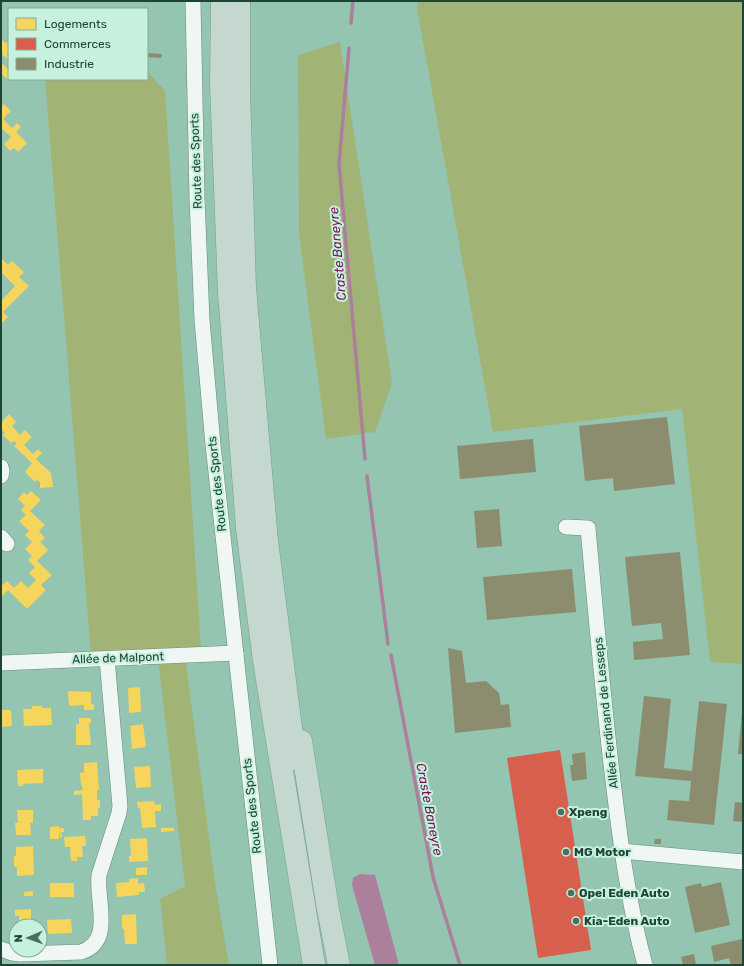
<svg xmlns="http://www.w3.org/2000/svg" width="744" height="966" viewBox="0 0 744 966" font-family="Rubik,sans-serif">
  <style>
    .green { fill: #a2b475 }
    .water { fill: #ac809c }
    .homes { fill: #f6d55c }
    .shops { fill: #d6604d }
    .industry { fill: #8c8c6e }
    .lines { fill: none; stroke-linecap: round; stroke-linejoin: round }
    .stream { stroke: #ac809c; stroke-width: 3.5 }
    .minor-casing { stroke: #658a7b; stroke-width: 16 }
    .highway-casing { stroke: #799e8f; stroke-width: 23 }
    .minor { stroke: #eff6f3; stroke-width: 15 }
    .highway { stroke: #c4d8cf; stroke-width: 22 }
    .poi-dot { fill: #467160; stroke: #c5f1dd; stroke-width: 1.5 }
    .labels { text-anchor: middle; stroke-width: 4; stroke-linejoin: round; paint-order: stroke }
    .street-label { font-size: 12px; fill: #1d4435; stroke: #c5f1dd }
    .poi-label { font-size: 12px; font-weight: bold; fill: #1d4435; stroke: #c5f1dd; text-anchor: start }
    .water-label { font-size: 13px; font-style: italic; fill: #780f57; stroke: #c5f1dd }
  </style>
  <rect width="100%" height="100%" fill="#93c5b0"/>
  <g class="green">
    <polygon points="418,1 743,1 743,664 710,662 682,409 493,432 417,8"/>
    <polygon points="340,42 392,383 375,432 326,439 299,234 298,55"/>
    <polygon points="147,71 165,91 201,648 184,649 215,883 229,965 167,965 160,899 185,886 157,651 91,655 45,79 147,79"/>
  </g>
  <polygon class="water" points="360,874 375,875 399,965 375,965 352,885 353,878"/>
  <g class="homes">
    <polygon points="1,39 6,43 7,42 9,44 9,60 2,55 3,53 1,52"/>
    <polygon points="3,64 9,70 9,79 8,80 1,73 1,67"/>
    <polygon points="4,104 11,111 3,119 12,128 17,123 21,127 16,132 27,143 18,152 14,148 10,151 4,144 11,137 1,128 1,107"/>
    <polygon points="1,258 8,265 12,261 24,272 19,277 29,286 3,312 8,317 1,324 1,301 15,286 1,272"/>
    <polygon points="9,414 16,422 12,426 20,435 25,430 32,437 24,445 33,454 38,449 42,453 36,459 51,473 53,487 40,488 40,482 37,480 35,482 25,472 32,463 14,446 17,444 14,441 11,443 3,435 5,433 2,430 1,431 1,423"/>
    <polygon points="31,491 41,500 30,511 45,525 39,531 45,538 40,542 48,550 37,561 52,575 41,585 46,590 27,609 8,590 1,597 1,582 3,585 7,581 14,588 21,581 28,588 36,580 29,573 35,567 28,560 32,556 25,549 32,542 25,535 29,531 19,521 26,515 21,510 25,506 18,499 24,492 27,495"/>
    <polygon points="140,687 141,712 129,713 128,688"/>
    <polygon points="68,691 91,692 91,704 94,704 94,710 84,710 84,705 69,706"/>
    <polygon points="32,706 42,706 42,708 51,708 52,725 24,726 23,709 32,709"/>
    <polygon points="1,710 11,710 12,726 1,727"/>
    <polygon points="79,718 91,718 91,723 89,723 91,745 76,745 76,724 79,724"/>
    <polygon points="143,724 146,747 132,749 130,726"/>
    <polygon points="97,762 99,790 97,790 97,800 100,800 100,808 98,808 98,816 91,816 91,820 83,820 82,794 74,795 74,791 83,790 82,785 81,785 80,773 84,772 84,763"/>
    <polygon points="150,766 151,787 136,788 134,767"/>
    <polygon points="43,769 43,783 23,784 23,786 18,786 17,770"/>
    <polygon points="154,801 155,805 161,804 161,811 155,811 156,827 142,828 140,808 138,808 137,802"/>
    <polygon points="17,810 33,810 33,823 30,823 31,835 16,835 15,823 18,823"/>
    <polygon points="59,826 59,839 50,839 50,827"/>
    <polygon points="59,828 64,828 64,832 61,832 62,837 60,837"/>
    <polygon points="161,828 174,828 174,831 161,832"/>
    <polygon points="85,836 86,846 82,846 83,857 77,857 77,861 71,861 70,847 65,847 64,837"/>
    <polygon points="147,838 148,861 129,862 129,856 131,856 130,839"/>
    <polygon points="33,846 34,875 17,876 17,867 14,867 14,856 16,856 16,847"/>
    <polygon points="147,867 147,875 136,875 136,868"/>
    <polygon points="138,878 138,884 144,883 145,892 139,892 139,895 117,897 116,883 129,882 129,879"/>
    <rect x="50" y="883" width="24" height="14"/>
    <polygon points="33,891 33,896 24,896 24,892"/>
    <polygon points="31,909 31,926 19,926 19,916 15,916 15,910"/>
    <polygon points="136,914 137,944 125,944 124,929 122,929 122,915"/>
    <polygon points="71,919 72,933 48,934 47,920"/>
  </g>
  <polygon class="shops" points="560,750 591,950 538,958 507,758"/>
  <g class="industry">
    <polygon points="147,53 162,54 161,58 147,57"/>
    <polygon points="667,417 675,484 614,491 613,478 585,481 579,426"/>
    <polygon points="533,439 536,472 460,479 457,446"/>
    <polygon points="499,509 502,546 477,548 474,511"/>
    <polygon points="680,552 690,655 634,660 633,642 663,639 661,623 632,626 625,557"/>
    <polygon points="572,569 576,612 487,620 483,577"/>
    <polygon points="448,648 462,651 466,683 486,681 499,693 501,705 509,704 511,727 455,733"/>
    <polygon points="644,696 671,699 664,768 692,771 699,701 727,704 714,825 667,820 669,800 689,801 691,781 635,776"/>
    <polygon points="742,713 743,713 743,754 738,754"/>
    <polygon points="585,752 587,779 572,781 570,765 573,765 572,754"/>
    <polygon points="735,802 743,803 743,822 733,821"/>
    <polygon points="655,839 661,839 661,844 654,844"/>
    <polygon points="721,882 730,925 695,933 685,887 701,883 702,887"/>
    <polygon points="742,939 743,965 731,965 729,958 714,962 711,946"/>
    <polygon points="694,954 696,965 683,965 681,957"/>
  </g>
  <g class="lines">
    <g class="stream">
      <polyline points="351,23 353,1"/>
      <polyline points="349,48 339,164 365,459"/>
      <polyline points="367,476 388,644"/>
      <polyline points="391,655 433,877 460,965"/>
    </g>
    <defs>
      <g id="minor">
        <polyline points="193,1 197,198 202,320 213,445 270,965"/>
        <polyline points="1,467 2,471 1,476"/>
        <path d="M566,527L588,528C595,607 602,686 611,764C619,832 627,899 645,965"/>
        <polyline points="1,537 7,544"/>
        <polyline points="1,663 236,653"/>
        <polyline points="621,851 743,862"/>
        <path d="M1,949L12,953L21,954L81,952C114,942 96,901 99,875L119,813L120,806L107,659"/>
      </g>
      <g id="highway">
        <polyline points="222,1 221,84 229,292 247,528 264,661 314,965"/>
        <polyline points="239,1 239,90 245,288 267,541 295,759"/>
        <polyline points="301,741 328,909 339,965"/>
      </g>
    </defs>
    <use href="#minor" class="minor-casing"/>
    <use href="#highway" class="highway-casing"/>
    <use href="#minor" class="minor"/>
    <use href="#highway" class="highway"/>
  </g>
  <g class="poi-dot">
    <circle cx="561" cy="812" r="4"/>
    <circle cx="566" cy="852" r="4"/>
    <circle cx="571" cy="893" r="4"/>
    <circle cx="576" cy="921" r="4"/>
  </g>
  <g class="labels">
    <g class="street-label">
      <text transform="translate(196 161) rotate(-92)" y="4">Route des Sports</text>
      <text transform="translate(217 484) rotate(-96)" y="4">Route des Sports</text>
      <text transform="translate(118 658) rotate(-2)" y="4">Allée de Malpont</text>
      <text transform="translate(606 713) rotate(-96)" y="4">Allée Ferdinand de Lesseps</text>
      <text transform="translate(252 806) rotate(-96)" y="4">Route des Sports</text>
    </g>
    <g class="poi-label">
      <text x="569" y="816">Xpeng</text>
      <text x="574" y="856">MG Motor</text>
      <text x="579" y="897">Opel Eden Auto</text>
      <text x="584" y="925">Kia-Eden Auto</text>
    </g>
    <g class="water-label">
      <text transform="translate(337 254) rotate(-95)" y="5">Craste Baneyre</text>
      <text transform="translate(430 809) rotate(79)" y="5">Craste Baneyre</text>
    </g>
  </g>
  <rect width="744" height="966" fill="none" stroke="#1d4435" stroke-width="4"/>
  <rect x="8" y="8" width="140" height="72" fill="#c5f1dd" stroke="#82ac9a"/>
  <rect x="16" y="18" width="20" height="12" fill="#f6d55c" stroke="#82ac9a"/>
  <text x="44" y="28" font-size="12" fill="#1d4435">Logements</text>
  <rect x="16" y="38" width="20" height="12" fill="#d6604d" stroke="#82ac9a"/>
  <text x="44" y="48" font-size="12" fill="#1d4435">Commerces</text>
  <rect x="16" y="58" width="20" height="12" fill="#8c8c6e" stroke="#82ac9a"/>
  <text x="44" y="68" font-size="12" fill="#1d4435">Industrie</text>
  <g transform="translate(28 938) rotate(268)"><circle r="19" fill="#c5f1dd" stroke="#82ac9a"/>
  <path d="M0-3L7 15L0 10L-7 15Z" fill="#467160"/>
  <text y="-6" font-size="11" font-weight="bold" text-anchor="middle" fill="#1d4435">N</text>
  </g>
</svg>
